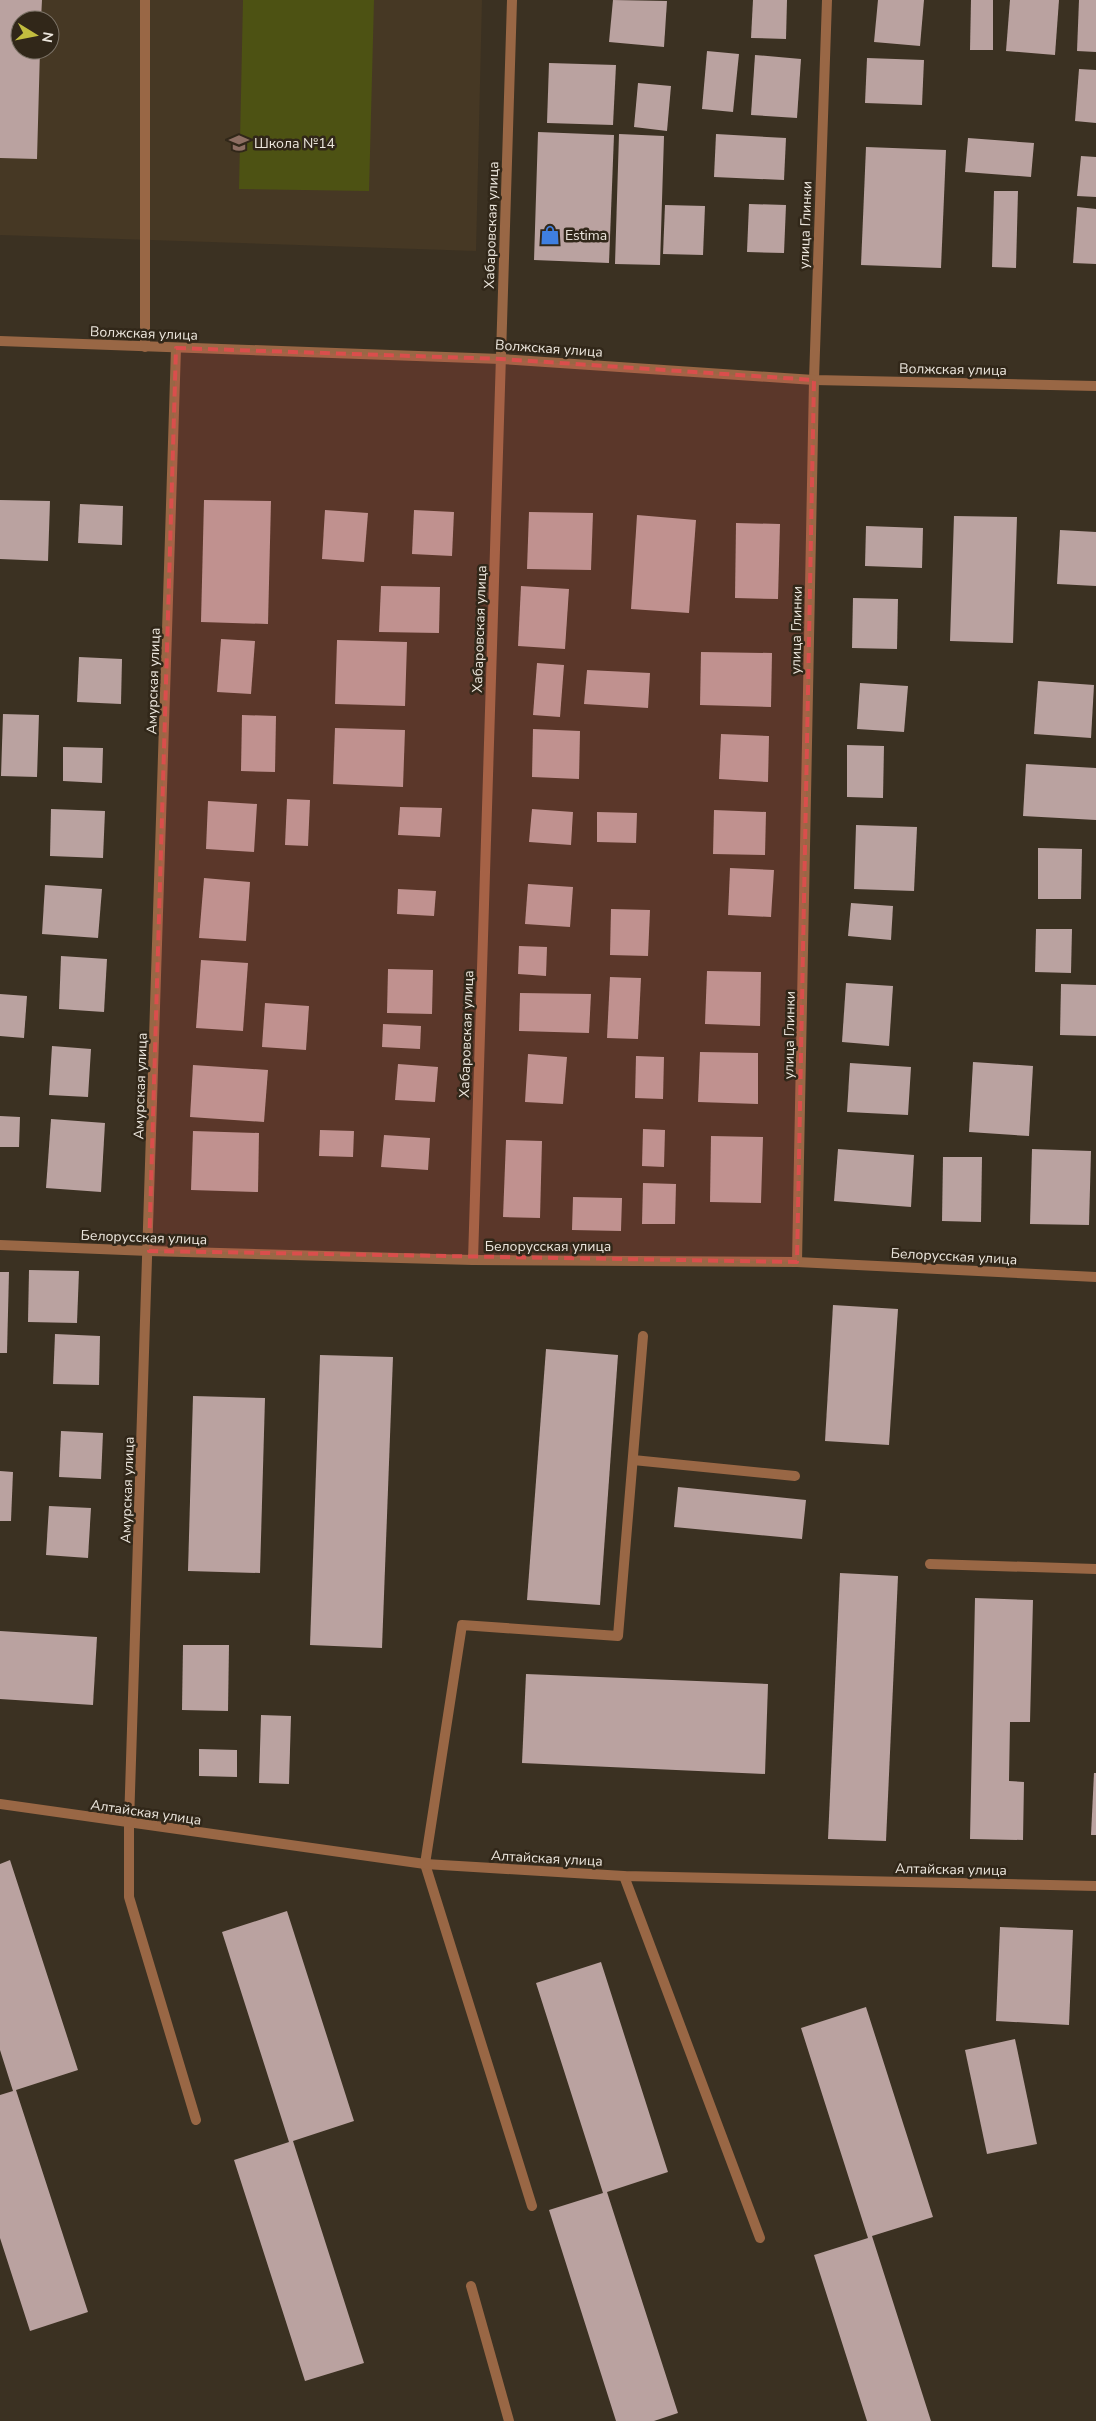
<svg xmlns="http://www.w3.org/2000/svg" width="1096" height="2421" viewBox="0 0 1096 2421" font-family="'Nunito Sans',sans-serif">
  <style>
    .built { fill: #463824; fill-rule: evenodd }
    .green { fill: #4d5213 }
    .building { fill: #baa2a0 }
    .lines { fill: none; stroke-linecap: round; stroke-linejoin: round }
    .service { stroke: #996745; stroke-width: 10 }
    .minor { stroke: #996745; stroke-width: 10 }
    .tertiary { stroke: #996745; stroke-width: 10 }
    .marked { fill: #da4e4c; fill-opacity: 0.2; stroke: #da4e4c; stroke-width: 4; stroke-dasharray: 10 6; stroke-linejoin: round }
    .labels { text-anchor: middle; stroke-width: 5; stroke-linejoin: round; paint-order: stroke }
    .poi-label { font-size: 14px; fill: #ece6dd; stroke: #312719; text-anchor: start }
    .street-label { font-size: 14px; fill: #ece6dd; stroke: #312719 }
  </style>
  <rect width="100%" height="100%" fill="#3b3122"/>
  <path class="built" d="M0,0H482L476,251L0,235ZM20,20H50V50H20Z"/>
  <polygon class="green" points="243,0 374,0 369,191 239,189"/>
  <g class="building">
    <polygon points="0,0 42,0 41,20 20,20 20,50 40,50 37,159 0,158"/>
    <polygon points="613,0 667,1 664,47 609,42"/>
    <polygon points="753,0 787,0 786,39 751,38"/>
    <polygon points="878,0 924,0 920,46 874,42"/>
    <polygon points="971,0 993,0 993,50 970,50"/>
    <polygon points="1010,0 1059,0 1055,55 1006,51"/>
    <polygon points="1079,0 1096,0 1096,52 1077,51"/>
    <polygon points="707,51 739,54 733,112 702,109"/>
    <polygon points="755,55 801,59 797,118 751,115"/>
    <polygon points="867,58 924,60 922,105 865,103"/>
    <polygon points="549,63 616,65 613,125 547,123"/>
    <polygon points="1079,69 1096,70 1096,123 1075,121"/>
    <polygon points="638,83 671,86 667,131 634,127"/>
    <polygon points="538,132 614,135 609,263 534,260"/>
    <polygon points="619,134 664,136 660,265 615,264"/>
    <polygon points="716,134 786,138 784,180 714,177"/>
    <polygon points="968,138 1034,143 1031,177 965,172"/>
    <polygon points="866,147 946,150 941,268 861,265"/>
    <polygon points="1081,156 1096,157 1096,197 1077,196"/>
    <polygon points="994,191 1018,191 1016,268 992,267"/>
    <polygon points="749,204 786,205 784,253 747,252"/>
    <polygon points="665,205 705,206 703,255 663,254"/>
    <polygon points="1077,207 1096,209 1096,264 1073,263"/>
    <polygon points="0,500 50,501 48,561 0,559"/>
    <polygon points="204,500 271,501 268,624 201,622"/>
    <polygon points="80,504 123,506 122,545 78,543"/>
    <polygon points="325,510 368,513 364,562 322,559"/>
    <polygon points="414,510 454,512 452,556 412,554"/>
    <polygon points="529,512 593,513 591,570 527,569"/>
    <polygon points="637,515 696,520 689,613 631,609"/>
    <polygon points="954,516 1017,517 1013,643 950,641"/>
    <polygon points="736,523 780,524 778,599 735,598"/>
    <polygon points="866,526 923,528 922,568 865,566"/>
    <polygon points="1060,530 1096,532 1096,586 1057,584"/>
    <polygon points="381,586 440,587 439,633 379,632"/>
    <polygon points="521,586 569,589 565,649 518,646"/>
    <polygon points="853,598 898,599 897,649 852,648"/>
    <polygon points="221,639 255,641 251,694 217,692"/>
    <polygon points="337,640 407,642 405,706 335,704"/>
    <polygon points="701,652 772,653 771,707 700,705"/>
    <polygon points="79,657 122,659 121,704 77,702"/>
    <polygon points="537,663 564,665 560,717 533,715"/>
    <polygon points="587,670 650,673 648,708 584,704"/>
    <polygon points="1038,681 1094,685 1091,738 1034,734"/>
    <polygon points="860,683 908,686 904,732 857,729"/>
    <polygon points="3,714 39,715 37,777 1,776"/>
    <polygon points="242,715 276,716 275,772 241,771"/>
    <polygon points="335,728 405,730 403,787 333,784"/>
    <polygon points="533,729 580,731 579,779 532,777"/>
    <polygon points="721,734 769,736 768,782 719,779"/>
    <polygon points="847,745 884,746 883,798 847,797"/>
    <polygon points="63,747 103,748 102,783 63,781"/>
    <polygon points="1026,764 1096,768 1096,820 1023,816"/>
    <polygon points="287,799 310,800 308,846 285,845"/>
    <polygon points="208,801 257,804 254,852 206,849"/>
    <polygon points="400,807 442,808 440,837 398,835"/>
    <polygon points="51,809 105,811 103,858 50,856"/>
    <polygon points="532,809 573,812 571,845 529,842"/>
    <polygon points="714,810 766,812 765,855 713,854"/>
    <polygon points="597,812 637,813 636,843 597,842"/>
    <polygon points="856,825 917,827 914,891 854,889"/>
    <polygon points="1038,848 1082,849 1081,899 1038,899"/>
    <polygon points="730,868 774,870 771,917 728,915"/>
    <polygon points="204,878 250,882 246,941 199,938"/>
    <polygon points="528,884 573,887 570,927 525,924"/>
    <polygon points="45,885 102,889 98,938 42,934"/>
    <polygon points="398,889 436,891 434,916 397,914"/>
    <polygon points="851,903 893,906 891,940 848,936"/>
    <polygon points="611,909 650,910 648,956 610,955"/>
    <polygon points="1036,929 1072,929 1071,973 1035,972"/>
    <polygon points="519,946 547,947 546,976 518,974"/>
    <polygon points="61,956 107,959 104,1012 59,1009"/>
    <polygon points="201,960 248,963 243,1031 196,1028"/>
    <polygon points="388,969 433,970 432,1014 387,1013"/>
    <polygon points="707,971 761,972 760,1026 705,1024"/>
    <polygon points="610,977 641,978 638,1039 607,1038"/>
    <polygon points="846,983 893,986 889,1046 842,1042"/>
    <polygon points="1061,984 1096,985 1096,1036 1060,1035"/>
    <polygon points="520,993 591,994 589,1033 519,1031"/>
    <polygon points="0,994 27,996 24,1038 0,1036"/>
    <polygon points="265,1003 309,1006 306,1050 262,1047"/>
    <polygon points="383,1024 421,1026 420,1049 382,1047"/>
    <polygon points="52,1046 91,1049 88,1097 49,1095"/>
    <polygon points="700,1052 758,1053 758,1104 698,1102"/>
    <polygon points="528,1054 567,1057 563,1104 525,1102"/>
    <polygon points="636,1056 664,1057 663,1099 635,1098"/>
    <polygon points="973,1062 1033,1066 1029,1136 969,1132"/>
    <polygon points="850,1063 911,1067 908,1115 847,1112"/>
    <polygon points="398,1064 438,1067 435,1102 395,1100"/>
    <polygon points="193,1065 268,1070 264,1122 190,1117"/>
    <polygon points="0,1116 20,1117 19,1147 0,1147"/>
    <polygon points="51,1119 105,1123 101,1192 46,1188"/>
    <polygon points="643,1129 665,1130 664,1167 642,1166"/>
    <polygon points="320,1130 354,1131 353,1157 319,1156"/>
    <polygon points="193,1131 259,1133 258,1192 191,1190"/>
    <polygon points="384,1135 430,1138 428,1170 381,1167"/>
    <polygon points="711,1136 763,1137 761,1203 710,1202"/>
    <polygon points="506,1140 542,1141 540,1218 503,1217"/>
    <polygon points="838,1149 914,1155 911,1207 834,1201"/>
    <polygon points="1032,1149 1091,1151 1089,1225 1030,1224"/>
    <polygon points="943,1157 982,1157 981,1222 942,1221"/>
    <polygon points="643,1183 676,1184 675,1224 642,1224"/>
    <polygon points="573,1197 622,1198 621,1231 572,1230"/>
    <polygon points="29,1270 79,1271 77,1323 28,1322"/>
    <polygon points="0,1272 9,1272 7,1353 0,1353"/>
    <polygon points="833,1305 898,1309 889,1445 825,1441"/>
    <polygon points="55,1334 100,1336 99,1385 53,1384"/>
    <polygon points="546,1349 618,1355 600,1605 527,1600"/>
    <polygon points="320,1355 393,1357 382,1648 310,1645"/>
    <polygon points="193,1396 265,1398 260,1573 188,1571"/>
    <polygon points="61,1431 103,1433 101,1479 59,1477"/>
    <polygon points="0,1471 13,1472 11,1521 0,1521"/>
    <polygon points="678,1487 806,1500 802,1539 674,1527"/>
    <polygon points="49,1506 91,1508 88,1558 46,1555"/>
    <polygon points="840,1573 898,1576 886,1841 828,1839"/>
    <polygon points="975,1598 1033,1600 1030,1722 1010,1722 1009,1781 1024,1782 1023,1840 970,1839"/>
    <polygon points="0,1631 97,1637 93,1705 0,1699"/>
    <polygon points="183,1645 229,1645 228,1711 182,1710"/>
    <polygon points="526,1674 768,1684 765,1774 522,1763"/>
    <polygon points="261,1715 291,1716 289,1784 259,1783"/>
    <polygon points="199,1749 237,1750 237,1777 199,1776"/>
    <polygon points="1094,1773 1096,1773 1096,1835 1091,1835"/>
    <polygon points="10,1860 78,2070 16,2090 88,2312 30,2331 0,2238 0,2095 13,2091 0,2050 0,1864"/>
    <polygon points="287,1911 354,2121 293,2141 364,2363 305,2381 234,2160 289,2142 222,1932"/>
    <polygon points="1000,1927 1073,1930 1069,2025 996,2021"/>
    <polygon points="601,1962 668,2172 607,2192 678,2413 654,2421 616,2421 549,2210 603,2193 536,1983"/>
    <polygon points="866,2007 933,2217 872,2236 931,2421 867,2421 814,2255 868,2238 801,2028"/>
    <polygon points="1015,2039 1037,2144 987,2154 965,2050"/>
  </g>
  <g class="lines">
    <g class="service">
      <polyline points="145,347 145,0"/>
      <polyline points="633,1460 795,1476"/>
      <polyline points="930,1564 1096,1569"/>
      <polyline points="129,1823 129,1897 196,2120"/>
      <polyline points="624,1876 760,2238"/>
      <polyline points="532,2206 425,1864 462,1625 618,1636 643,1336"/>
      <polyline points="471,2286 509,2421"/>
    </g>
    <g class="minor">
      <polyline points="0,1245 149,1251 473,1260 797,1262 1096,1277"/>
      <polyline points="473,1260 512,0"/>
      <polyline points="797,1262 814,380 827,0"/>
      <polyline points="0,1804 425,1864 624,1876 1096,1886"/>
      <polyline points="129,1823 176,348"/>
    </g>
    <polyline class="tertiary" points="0,341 501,359 814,380 1096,386"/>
  </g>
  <path class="marked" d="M176,348L501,359L814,380L797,1262L149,1251Z"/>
  <defs>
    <symbol id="school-bare" viewBox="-9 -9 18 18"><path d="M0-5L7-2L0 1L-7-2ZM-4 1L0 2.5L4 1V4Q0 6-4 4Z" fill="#8d6e63" stroke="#312719" stroke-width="2.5" paint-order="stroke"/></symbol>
    <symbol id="shop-bare" viewBox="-9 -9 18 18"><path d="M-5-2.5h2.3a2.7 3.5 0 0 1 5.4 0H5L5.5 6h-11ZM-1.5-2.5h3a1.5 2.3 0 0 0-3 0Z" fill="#3f7fe0" stroke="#312719" stroke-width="2.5" paint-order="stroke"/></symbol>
  </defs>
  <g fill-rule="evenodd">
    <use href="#school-bare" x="225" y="129" width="28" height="28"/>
    <use href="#shop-bare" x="536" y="221" width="28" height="28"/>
  </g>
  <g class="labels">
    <g class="poi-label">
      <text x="254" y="148">Школа №14</text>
      <text x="565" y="240">Estima</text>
    </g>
    <g class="street-label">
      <text transform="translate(491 225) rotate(-88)" y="5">Хабаровская улица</text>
      <text transform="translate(805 225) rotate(-88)" y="5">улица Глинки</text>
      <text transform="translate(144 333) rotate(2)" y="5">Волжская улица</text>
      <text transform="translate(549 348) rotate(4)" y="5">Волжская улица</text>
      <text transform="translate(953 369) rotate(1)" y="5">Волжская улица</text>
      <text transform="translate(479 629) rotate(-88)" y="5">Хабаровская улица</text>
      <text transform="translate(796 630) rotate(-89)" y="5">улица Глинки</text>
      <text transform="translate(153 681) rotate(-88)" y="5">Амурская улица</text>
      <text transform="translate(466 1034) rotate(-88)" y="5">Хабаровская улица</text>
      <text transform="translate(789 1035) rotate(-89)" y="5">улица Глинки</text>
      <text transform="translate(140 1086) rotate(-88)" y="5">Амурская улица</text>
      <text transform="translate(144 1237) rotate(2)" y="5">Белорусская улица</text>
      <text x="548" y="1251">Белорусская улица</text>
      <text transform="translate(954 1256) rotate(3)" y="5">Белорусская улица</text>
      <text transform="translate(127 1490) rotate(-88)" y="5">Амурская улица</text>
      <text transform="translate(146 1812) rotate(8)" y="5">Алтайская улица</text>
      <text transform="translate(547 1858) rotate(3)" y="5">Алтайская улица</text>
      <text transform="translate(951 1869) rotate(1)" y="5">Алтайская улица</text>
    </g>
  </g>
  <g transform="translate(35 35) rotate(100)"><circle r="24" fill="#312719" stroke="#7c7367"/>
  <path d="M0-4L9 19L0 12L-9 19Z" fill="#c2bd3f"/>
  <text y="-8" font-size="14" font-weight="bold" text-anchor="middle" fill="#ece6dd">N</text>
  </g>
</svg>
